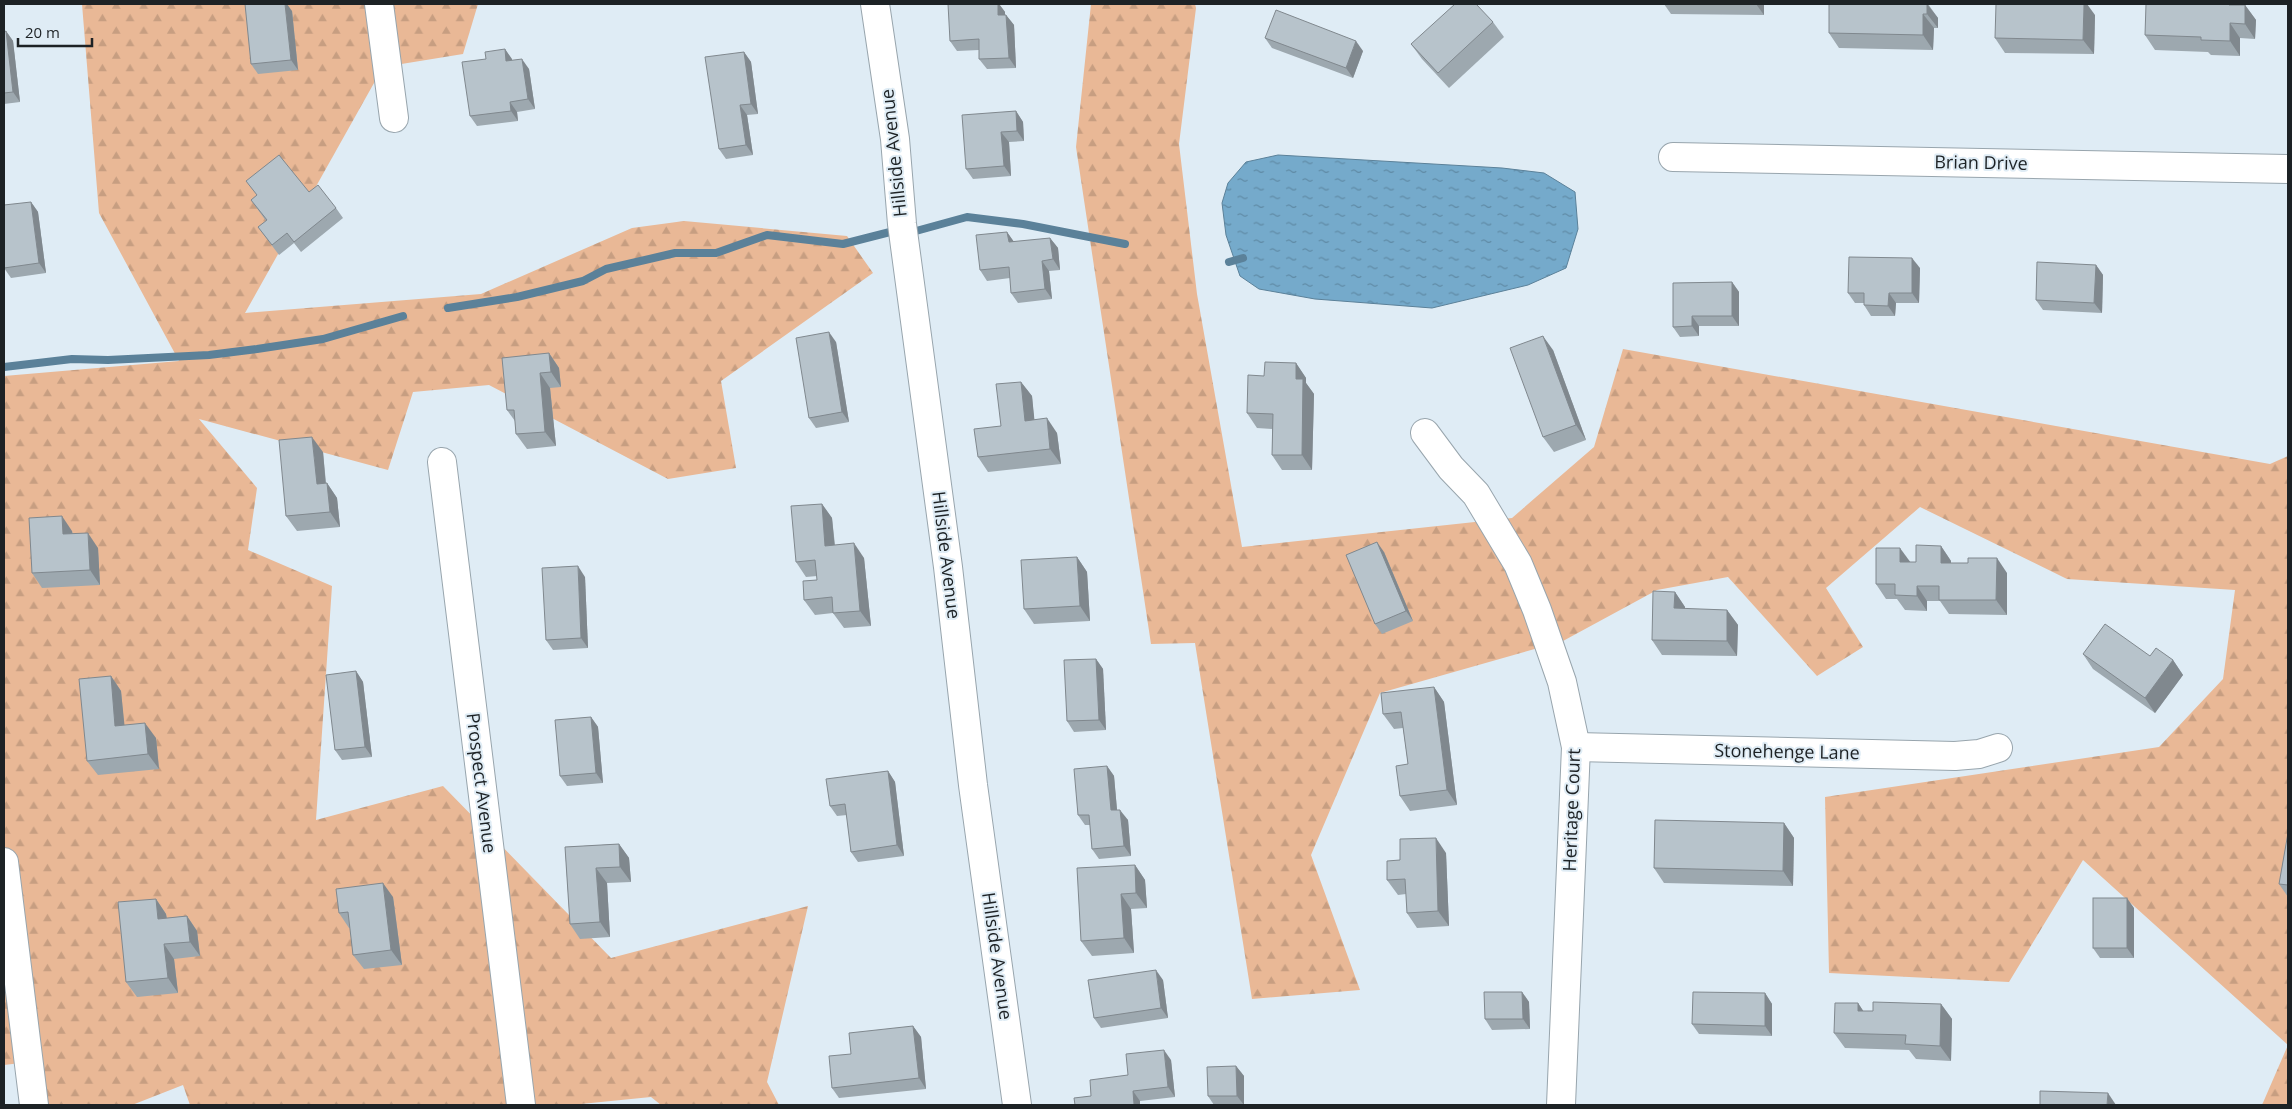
<svg xmlns="http://www.w3.org/2000/svg" width="2292" height="1109" viewBox="0 0 2292 1109" font-family="'Open Sans',sans-serif">
  <style>
    .forest { fill: url(#forest-firs) }
    .water { fill: url(#water-ripples); stroke: #5b8199 }
    .lines { fill: none; stroke-linecap: round; stroke-linejoin: round }
    .stream { stroke: #5b8199; stroke-width: 8 }
    .minor-casing { stroke: #98a5ad; stroke-width: 30 }
    .minor { stroke: #fff; stroke-width: 28 }
    .wall { fill: #9da8af }
    .shaded-wall { fill: #80888e }
    .building { fill: #b7c3cb; stroke: #80888e }
    .labels { text-anchor: middle; stroke-width: 4; stroke-linejoin: round; paint-order: stroke }
    .street-label { font-size: 18px; fill: #1d2225; stroke: #dfecf5 }
  </style>
  <defs>
    <pattern id="forest-firs" width="22" height="20" patternUnits="userSpaceOnUse" patternTransform="scale(1.25)"><rect width="22" height="20" fill="#e9b896"/><path d="M5 1l3.5 6h-7zM16 11l3.5 6h-7z" fill="#c79e81"/></pattern>
    <pattern id="water-ripples" width="26" height="14" patternUnits="userSpaceOnUse" patternTransform="scale(1.25)"><rect width="26" height="14" fill="#75aacb"/><path d="M2 4q2-2 4 0t4 0M15 11q2-2 4 0t4 0" fill="none" stroke="#5f8aa5"/></pattern>
  </defs>
  <rect width="100%" height="100%" fill="#dfecf5"/>
  <g class="forest">
    <polygon points="82,4 478,4 463,54 383,67 245,313 481,294 632,228 684,221 847,236 873,273 721,381 736,468 668,479 489,385 413,392 388,470 199,419 257,488 248,550 332,586 316,820 443,786 611,958 808,906 767,1082 779,1105 661,1105 651,1097 571,1105 190,1105 183,1085 132,1105 34,1105 29,1062 4,1065 4,376 179,361 99,213"/>
    <polygon points="1091,4 1195,4 1196,8 1179,144 1197,294 1242,547 1512,518 1594,447 1623,349 2270,464 2288,456 2288,1105 2262,1105 2288,1045 2083,860 2009,982 1829,973 1825,797 2159,747 2223,679 2235,590 2067,579 1920,507 1826,588 1863,647 1817,676 1728,577 1657,590 1563,641 1380,693 1311,855 1360,990 1252,999 1195,643 1151,644 1076,147"/>
  </g>
  <polygon class="water" points="1278,155 1502,168 1544,173 1575,192 1578,229 1566,268 1528,285 1432,308 1315,299 1259,289 1240,276 1226,235 1222,203 1228,183 1246,162"/>
  <g class="lines">
    <g class="stream">
      <polyline points="916,231 967,217 1023,224 1125,244"/>
      <polyline points="1229,262 1243,258"/>
      <polyline points="448,308 517,297 583,281 606,269 675,253 716,253 767,235 843,244 890,232"/>
      <polyline points="4,367 72,359 108,360 209,355 257,349 323,339 403,316"/>
    </g>
    <defs>
      <g id="minor">
        <polyline points="379,4 394,118"/>
        <polyline points="875,4 895,139 902,224 948,567 973,785 1017,1105"/>
        <polyline points="1673,157 2288,169"/>
        <polyline points="1425,433 1451,468 1476,494 1518,564 1537,610 1562,682 1576,747 1561,1105"/>
        <polyline points="442,462 521,1105"/>
        <polyline points="1576,747 1955,756 1979,754 1998,748"/>
        <polyline points="4,862 34,1105"/>
      </g>
    </defs>
    <use href="#minor" class="minor-casing"/>
    <use href="#minor" class="minor"/>
  </g>
  <g class="wall">
    <polygon points="963,4 999,4 1005,12 1005,15 1006,15 1014,25 1016,68 987,69 979,59 979,50 957,51 950,41"/>
    <polygon points="1664,4 1764,4 1764,15 1671,14"/>
    <polygon points="1928,4 1938,18 1938,28 1934,28 1933,50 1839,48 1829,33"/>
    <polygon points="2235,5 2245,5 2256,20 2255,39 2240,38 2240,56 2211,55 2208,52 2155,50 2145,35"/>
    <polygon points="292,11 298,70 258,74 251,64"/>
    <polygon points="2095,15 2094,54 2005,53 1995,38"/>
    <polygon points="1493,22 1504,37 1449,88 1422,59 1411,44"/>
    <polygon points="6,31 13,41 20,102 4,104 4,32"/>
    <polygon points="1265,38 1363,51 1353,78 1272,48"/>
    <polygon points="505,49 512,60 529,69 535,109 517,112 518,121 477,126 470,116 486,59"/>
    <polygon points="744,52 751,62 758,114 747,115 753,155 726,159 719,149"/>
    <polygon points="1016,111 1023,122 1024,141 1009,142 1011,176 973,179 966,169"/>
    <polygon points="246,181 309,192 336,208 343,218 301,252 294,243 279,255 258,227 266,221 251,200 257,195"/>
    <polygon points="31,202 38,212 46,273 11,278 4,268"/>
    <polygon points="1007,232 1014,242 1050,238 1058,248 1060,270 1049,271 1052,299 1018,303 1011,293 1010,278 987,281 980,270"/>
    <polygon points="2096,265 2103,275 2102,313 2043,310 2036,300"/>
    <polygon points="1920,268 1919,303 1896,303 1895,316 1871,316 1864,305 1864,303 1855,303 1848,293"/>
    <polygon points="1732,282 1739,292 1739,326 1699,326 1699,336 1680,337 1673,327"/>
    <polygon points="836,342 849,422 816,428 809,418"/>
    <polygon points="1553,350 1586,440 1554,452 1543,437"/>
    <polygon points="549,353 559,368 561,387 550,388 556,446 527,449 516,434 515,421 507,410"/>
    <polygon points="1296,363 1306,378 1306,383 1314,394 1312,470 1282,470 1272,455 1272,429 1257,428 1247,413 1264,376"/>
    <polygon points="1021,382 1032,396 1034,420 1057,433 1061,464 988,472 978,457 1001,426"/>
    <polygon points="323,452 326,483 327,483 337,498 340,527 297,531 286,516"/>
    <polygon points="822,504 832,518 835,545 864,558 871,626 844,628 833,613 815,615 804,600 817,580 817,576 806,577 796,562"/>
    <polygon points="72,531 73,534 98,548 100,585 42,588 32,573"/>
    <polygon points="1941,546 1951,561 1951,563 2007,573 2007,615 1949,614 1940,601 1927,601 1927,611 1905,610 1897,599 1886,599 1876,584 1910,562 1916,562"/>
    <polygon points="1384,552 1413,621 1382,634 1375,624"/>
    <polygon points="1077,557 1087,572 1090,621 1034,624 1024,609"/>
    <polygon points="585,577 588,648 553,650 546,640"/>
    <polygon points="1675,592 1685,607 1685,609 1727,610 1738,625 1737,656 1662,655 1652,640"/>
    <polygon points="2083,654 2173,660 2183,675 2155,713 2093,669"/>
    <polygon points="1096,659 1103,669 1106,730 1074,732 1067,721"/>
    <polygon points="356,671 363,682 372,757 342,760 335,750"/>
    <polygon points="111,676 121,691 124,725 156,738 159,769 98,775 87,761"/>
    <polygon points="1434,687 1444,702 1457,805 1410,811 1400,796 1408,764 1403,728 1394,729 1383,714"/>
    <polygon points="591,717 598,727 603,783 567,786 560,776"/>
    <polygon points="1107,766 1114,776 1117,810 1128,820 1131,856 1099,859 1092,849 1090,825 1085,825 1078,815"/>
    <polygon points="888,771 895,782 904,856 858,862 851,852 847,815 837,816 830,806"/>
    <polygon points="1784,823 1794,838 1793,886 1664,883 1654,868"/>
    <polygon points="2288,833 2288,897 2279,884"/>
    <polygon points="619,844 629,858 631,882 607,883 610,937 580,939 570,924 565,847"/>
    <polygon points="1446,853 1449,926 1417,928 1407,913 1406,894 1398,895 1387,880 1400,860"/>
    <polygon points="1135,865 1145,880 1147,908 1131,909 1134,953 1092,956 1081,941"/>
    <polygon points="393,897 402,965 364,969 353,955 350,928 349,928 339,913"/>
    <polygon points="156,899 166,914 167,918 187,916 197,931 200,956 174,959 178,993 137,997 126,982"/>
    <polygon points="2134,908 2134,958 2100,958 2093,948"/>
    <polygon points="1163,980 1168,1018 1101,1028 1094,1018"/>
    <polygon points="1522,992 1529,1002 1530,1029 1492,1030 1485,1019"/>
    <polygon points="1765,993 1772,1004 1772,1036 1699,1034 1692,1024"/>
    <polygon points="1858,1003 1863,1011 1873,1011 1941,1004 1952,1019 1951,1061 1916,1059 1909,1050 1845,1048 1834,1033"/>
    <polygon points="913,1026 921,1037 926,1089 839,1098 832,1088 851,1054"/>
    <polygon points="1171,1060 1175,1097 1140,1101 1091,1096 1128,1075"/>
    <polygon points="1236,1066 1244,1076 1244,1105 1214,1105 1208,1096"/>
  </g>
  <g class="shaded-wall">
    <polygon points="285,4 287,4 292,11 298,70 291,60"/>
    <polygon points="998,4 999,4 1005,12 1005,25 998,15"/>
    <polygon points="1756,4 1764,4 1764,15"/>
    <polygon points="1927,4 1938,18 1938,28 1927,14"/>
    <polygon points="2084,4 2087,4 2095,15 2094,54 2083,40"/>
    <polygon points="2245,5 2256,20 2255,39 2245,24"/>
    <polygon points="1923,14 1934,28 1933,50 1923,35"/>
    <polygon points="1006,15 1014,25 1016,68 1009,58"/>
    <polygon points="2230,23 2240,38 2240,56 2230,41"/>
    <polygon points="6,31 13,41 20,102 13,92"/>
    <polygon points="1356,41 1363,51 1353,78 1346,68"/>
    <polygon points="505,49 512,59 513,71 506,61"/>
    <polygon points="744,52 751,62 758,114 751,104"/>
    <polygon points="522,59 529,69 535,109 528,99"/>
    <polygon points="510,102 517,112 518,121 511,111"/>
    <polygon points="740,105 747,115 753,155 746,145"/>
    <polygon points="1016,111 1023,122 1024,141 1017,131"/>
    <polygon points="1001,132 1009,142 1011,176 1004,166"/>
    <polygon points="31,202 38,212 46,273 39,263"/>
    <polygon points="1007,232 1014,242 1009,242"/>
    <polygon points="1050,238 1058,248 1060,270 1053,259"/>
    <polygon points="1912,258 1920,268 1919,303 1912,293"/>
    <polygon points="1042,261 1049,271 1052,299 1045,289"/>
    <polygon points="2096,265 2103,275 2102,313 2094,303"/>
    <polygon points="1732,282 1739,292 1739,326 1732,316"/>
    <polygon points="1889,293 1896,303 1895,316 1888,306"/>
    <polygon points="1692,316 1699,326 1699,336 1692,326"/>
    <polygon points="829,332 836,342 849,422 842,412"/>
    <polygon points="1543,336 1553,350 1586,440 1576,425"/>
    <polygon points="549,353 559,368 561,387 551,372"/>
    <polygon points="1296,363 1306,378 1306,383 1314,394 1312,470 1302,455 1296,379"/>
    <polygon points="540,373 550,388 556,446 545,432"/>
    <polygon points="1021,382 1032,396 1036,435 1025,421"/>
    <polygon points="1047,418 1057,433 1061,464 1050,449"/>
    <polygon points="312,437 323,452 327,499 317,484"/>
    <polygon points="327,483 337,498 340,527 330,512"/>
    <polygon points="822,504 832,518 836,561 825,546"/>
    <polygon points="62,516 72,531 73,549 63,534"/>
    <polygon points="88,533 98,548 100,585 90,570"/>
    <polygon points="1377,542 1384,552 1413,621 1406,611"/>
    <polygon points="854,543 864,558 871,626 860,611"/>
    <polygon points="1941,546 1951,561 1951,578 1941,563"/>
    <polygon points="1900,548 1911,563 1900,562"/>
    <polygon points="1077,557 1087,572 1090,621 1080,606"/>
    <polygon points="1997,558 2007,573 2007,615 1996,600"/>
    <polygon points="578,566 585,577 588,648 581,638"/>
    <polygon points="1917,586 1927,601 1927,611 1917,596"/>
    <polygon points="1675,592 1685,607 1685,623 1674,608"/>
    <polygon points="1727,610 1738,625 1737,656 1727,641"/>
    <polygon points="1096,659 1103,669 1106,730 1099,720"/>
    <polygon points="2173,660 2183,675 2155,713 2145,698"/>
    <polygon points="356,671 363,682 372,757 365,747"/>
    <polygon points="111,676 121,691 126,740 115,726"/>
    <polygon points="1434,687 1444,702 1457,805 1447,790"/>
    <polygon points="591,717 598,727 603,783 596,773"/>
    <polygon points="145,723 156,738 159,769 148,754"/>
    <polygon points="1107,766 1114,776 1118,821 1111,810"/>
    <polygon points="888,771 895,782 904,856 897,845"/>
    <polygon points="1120,810 1128,820 1131,856 1124,846"/>
    <polygon points="1784,823 1794,838 1793,886 1783,871"/>
    <polygon points="1436,838 1446,853 1449,926 1438,911"/>
    <polygon points="619,844 629,858 631,882 620,867"/>
    <polygon points="1135,865 1145,880 1147,908 1136,893"/>
    <polygon points="596,868 607,883 610,937 600,922"/>
    <polygon points="383,883 393,897 402,965 391,950"/>
    <polygon points="1121,894 1131,909 1134,953 1124,938"/>
    <polygon points="2127,898 2134,908 2134,958 2127,948"/>
    <polygon points="156,899 166,914 169,934 158,919"/>
    <polygon points="187,916 197,931 200,956 190,942"/>
    <polygon points="164,944 174,959 178,993 168,978"/>
    <polygon points="1156,970 1163,980 1168,1018 1161,1008"/>
    <polygon points="1522,992 1529,1002 1530,1029 1523,1019"/>
    <polygon points="1765,993 1772,1004 1772,1036 1765,1026"/>
    <polygon points="1858,1003 1868,1018 1858,1011"/>
    <polygon points="1941,1004 1952,1019 1951,1061 1940,1046"/>
    <polygon points="913,1026 921,1037 926,1089 919,1078"/>
    <polygon points="1164,1050 1171,1060 1175,1097 1168,1087"/>
    <polygon points="1236,1066 1244,1076 1244,1105 1237,1096"/>
    <polygon points="1133,1091 1140,1101 1140,1105 1134,1105"/>
    <polygon points="2108,1093 2116,1105 2107,1105"/>
  </g>
  <g class="building">
    <polygon points="245,4 285,4 291,60 251,64"/>
    <polygon points="948,4 998,4 998,15 1006,15 1009,58 979,59 979,39 950,41"/>
    <polygon points="1455,4 1476,4 1493,22 1438,73 1411,44"/>
    <polygon points="1829,4 1927,4 1927,14 1923,14 1923,35 1829,33"/>
    <polygon points="1996,4 2084,4 2083,40 1995,38"/>
    <polygon points="2146,4 2229,4 2229,5 2245,5 2245,24 2230,23 2230,41 2201,40 2201,37 2145,35"/>
    <polygon points="1276,10 1356,41 1346,68 1265,38"/>
    <polygon points="6,31 13,92 4,93 4,32"/>
    <polygon points="505,49 506,61 522,59 528,99 510,102 511,111 470,116 462,62 486,59 485,52"/>
    <polygon points="744,52 751,104 740,105 746,145 719,149 705,57"/>
    <polygon points="1016,111 1017,131 1001,132 1004,166 966,169 962,115"/>
    <polygon points="279,155 309,192 318,185 336,208 294,242 287,233 272,245 258,227 267,220 251,200 257,195 246,181"/>
    <polygon points="31,202 39,263 4,268 4,205"/>
    <polygon points="1007,232 1009,242 1050,238 1053,259 1042,261 1045,289 1011,293 1009,267 980,270 976,235"/>
    <polygon points="1849,257 1912,258 1912,293 1889,293 1888,306 1864,305 1864,293 1848,293"/>
    <polygon points="2037,262 2096,265 2094,303 2036,300"/>
    <polygon points="1732,282 1732,316 1692,316 1692,326 1673,327 1673,283"/>
    <polygon points="829,332 842,412 809,418 796,338"/>
    <polygon points="1543,336 1576,425 1543,437 1510,348"/>
    <polygon points="549,353 551,372 540,373 545,432 516,434 514,410 507,410 502,358"/>
    <polygon points="1265,362 1296,363 1296,379 1303,379 1302,455 1272,455 1273,414 1247,413 1248,375 1264,376"/>
    <polygon points="1021,382 1025,421 1047,418 1050,449 978,457 974,429 1001,426 996,384"/>
    <polygon points="312,437 317,484 327,483 330,512 286,516 279,440"/>
    <polygon points="822,504 825,546 854,543 860,611 833,613 832,597 804,600 803,581 817,580 815,560 796,562 791,506"/>
    <polygon points="62,516 63,534 88,533 90,570 32,573 29,518"/>
    <polygon points="1377,542 1406,611 1375,624 1346,555"/>
    <polygon points="1916,545 1941,546 1941,563 1968,563 1968,558 1997,558 1996,600 1939,600 1939,586 1917,586 1917,596 1895,595 1895,584 1876,584 1876,548 1900,548 1900,562 1916,562"/>
    <polygon points="1077,557 1080,606 1024,609 1021,560"/>
    <polygon points="578,566 581,638 546,640 542,568"/>
    <polygon points="1653,591 1675,592 1674,608 1727,610 1727,641 1652,640"/>
    <polygon points="2105,624 2150,656 2156,648 2173,660 2145,698 2083,654"/>
    <polygon points="1096,659 1099,720 1067,721 1064,660"/>
    <polygon points="356,671 365,747 335,750 326,675"/>
    <polygon points="111,676 115,726 145,723 148,754 87,761 79,679"/>
    <polygon points="1434,687 1447,790 1400,796 1396,766 1408,764 1401,712 1383,714 1381,693"/>
    <polygon points="591,717 596,773 560,776 555,720"/>
    <polygon points="1107,766 1111,810 1120,810 1124,846 1092,849 1089,815 1078,815 1074,769"/>
    <polygon points="888,771 897,845 851,852 845,804 830,806 826,779"/>
    <polygon points="1655,820 1784,823 1783,871 1654,868"/>
    <polygon points="2288,833 2288,885 2279,884"/>
    <polygon points="1436,838 1438,911 1407,913 1405,879 1387,880 1387,861 1400,860 1400,839"/>
    <polygon points="619,844 620,867 596,868 600,922 570,924 565,847"/>
    <polygon points="1135,865 1136,893 1121,894 1124,938 1081,941 1077,868"/>
    <polygon points="383,883 391,950 353,955 348,912 339,913 336,889"/>
    <rect x="2093" y="898" width="34" height="50"/>
    <polygon points="156,899 158,919 187,916 190,942 164,944 168,978 126,982 118,902"/>
    <polygon points="1156,970 1161,1008 1094,1018 1088,980"/>
    <polygon points="1484,992 1522,992 1523,1019 1485,1019"/>
    <polygon points="1693,992 1765,993 1765,1026 1692,1024"/>
    <polygon points="1873,1002 1941,1004 1940,1046 1905,1044 1906,1035 1834,1033 1835,1003 1858,1003 1858,1011 1873,1011"/>
    <polygon points="913,1026 919,1078 832,1088 829,1056 851,1054 849,1033"/>
    <polygon points="1164,1050 1168,1087 1133,1091 1134,1105 1075,1105 1074,1098 1091,1096 1090,1080 1128,1075 1126,1054"/>
    <polygon points="1236,1066 1237,1096 1208,1096 1207,1067"/>
    <polygon points="2040,1091 2108,1093 2107,1105 2040,1105"/>
  </g>
  <g class="labels">
    <g class="street-label">
      <text transform="translate(894 153) rotate(-96)" y="6">Hillside Avenue</text>
      <text transform="translate(1981 163) rotate(1)" y="6">Brian Drive</text>
      <text transform="translate(946 555) rotate(83)" y="6">Hillside Avenue</text>
      <text transform="translate(1787 752) rotate(1)" y="6">Stonehenge Lane</text>
      <text transform="translate(481 783) rotate(83)" y="6">Prospect Avenue</text>
      <text transform="translate(1572 810) rotate(-88)" y="6">Heritage Court</text>
      <text transform="translate(997 956) rotate(82)" y="6">Hillside Avenue</text>
    </g>
  </g>
  <rect width="2292" height="1109" fill="none" stroke="#1d2225" stroke-width="10"/>
  <path d="M18 38v8h74v-8" fill="none" stroke="#1d2225" stroke-width="2.5"/>
  <text x="25" y="38" font-size="15" fill="#1d2225" stroke="#dfecf5" stroke-width="4" paint-order="stroke">20 m</text>
</svg>
